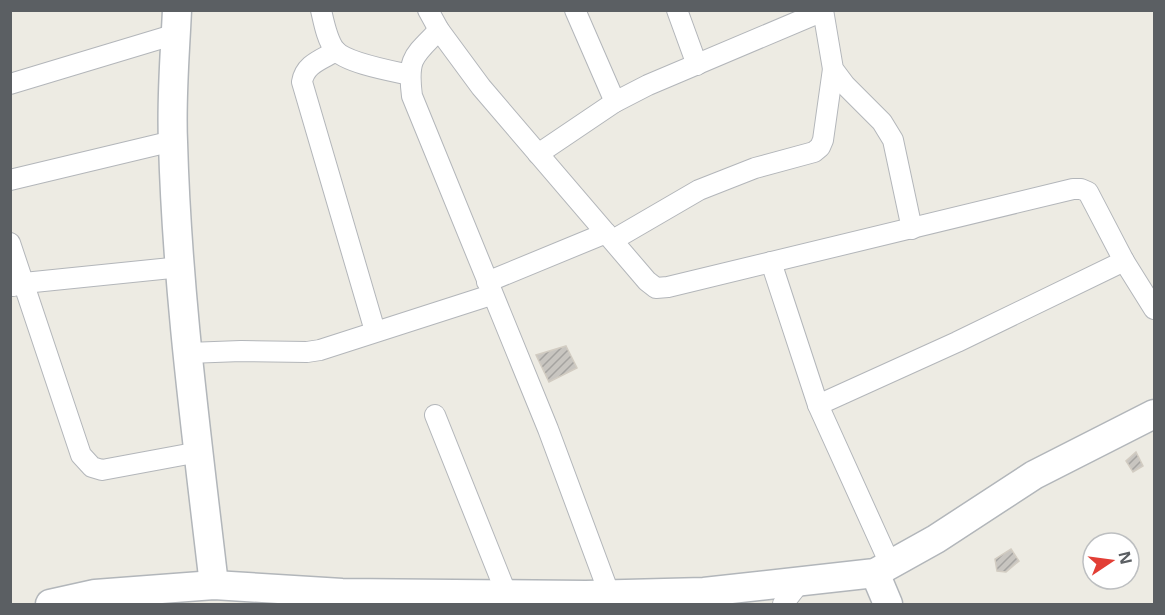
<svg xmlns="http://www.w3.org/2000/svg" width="1165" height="615" viewBox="0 0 1165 615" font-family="'Noto Sans',sans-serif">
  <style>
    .building { fill: url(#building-hatch); stroke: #d2ccc2; stroke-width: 1.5 }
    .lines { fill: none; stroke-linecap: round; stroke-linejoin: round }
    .street-casing { stroke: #b3b6ba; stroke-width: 22 }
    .secondary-casing { stroke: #b2b6ba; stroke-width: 31 }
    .street { stroke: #fff; stroke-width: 20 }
    .secondary { stroke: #fff; stroke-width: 28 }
  </style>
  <defs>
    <pattern id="building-hatch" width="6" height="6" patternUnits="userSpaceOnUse" patternTransform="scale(1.5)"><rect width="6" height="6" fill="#c8c5c0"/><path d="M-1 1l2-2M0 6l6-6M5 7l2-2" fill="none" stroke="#a5a3a0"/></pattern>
  </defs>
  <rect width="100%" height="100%" fill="#edebe3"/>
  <g class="building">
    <polygon points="566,346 577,368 549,382 536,355"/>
    <polygon points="1136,452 1143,466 1133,472 1126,461"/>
    <polygon points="1011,549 1019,561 1006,572 997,571 995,559"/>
  </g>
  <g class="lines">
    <defs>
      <g id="street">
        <path d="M321,10C324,23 327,40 335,50C346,63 392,71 410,75"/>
        <polyline points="428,10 439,30 481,87 647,281 656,288 668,287 1073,189 1081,189 1088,192 1124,261 1154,309"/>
        <polyline points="575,10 615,102"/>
        <polyline points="677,10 697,65"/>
        <polyline points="823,10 833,69 845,85 882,122 893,140 912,229"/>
        <path d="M439,30C414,56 407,57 412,96L548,429L609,593"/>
        <path d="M336,51C321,60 305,64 302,82L375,331"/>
        <polyline points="10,84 176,34"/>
        <polyline points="538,154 615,102 648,85 823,11"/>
        <polyline points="10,180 173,141"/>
        <polyline points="613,240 699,190 755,168 814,152 820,147 823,140 833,69"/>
        <polyline points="10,243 81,455 92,467 102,470 199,452"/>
        <polyline points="771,262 818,405 890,564"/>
        <polyline points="487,282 606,233"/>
        <polyline points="13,286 24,283 181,267"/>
        <polyline points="188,353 241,351 307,352 320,350 491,295"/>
        <polyline points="818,405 957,342 1124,261"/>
        <polyline points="435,415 507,595"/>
        <polyline points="783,604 801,581"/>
      </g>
      <g id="secondary">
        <path d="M177,10C175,54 171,98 173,142C177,290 197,438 214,585"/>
        <polyline points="875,573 888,604"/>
        <polyline points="50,604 95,594 214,585 342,593 586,595 704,592 875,573 936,539 1034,475 1154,414"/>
      </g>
    </defs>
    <use href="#street" class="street-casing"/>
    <use href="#secondary" class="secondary-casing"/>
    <use href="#street" class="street"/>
    <use href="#secondary" class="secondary"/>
  </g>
  <rect width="1165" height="615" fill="none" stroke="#5b5f63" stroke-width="24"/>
  <g transform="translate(1111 561) rotate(77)"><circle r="28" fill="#ffffff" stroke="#bdbfc1" stroke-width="1.5"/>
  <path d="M0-4.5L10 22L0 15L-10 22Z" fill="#e23e35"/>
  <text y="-9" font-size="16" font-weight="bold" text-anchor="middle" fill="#5b5f63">N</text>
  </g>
</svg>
